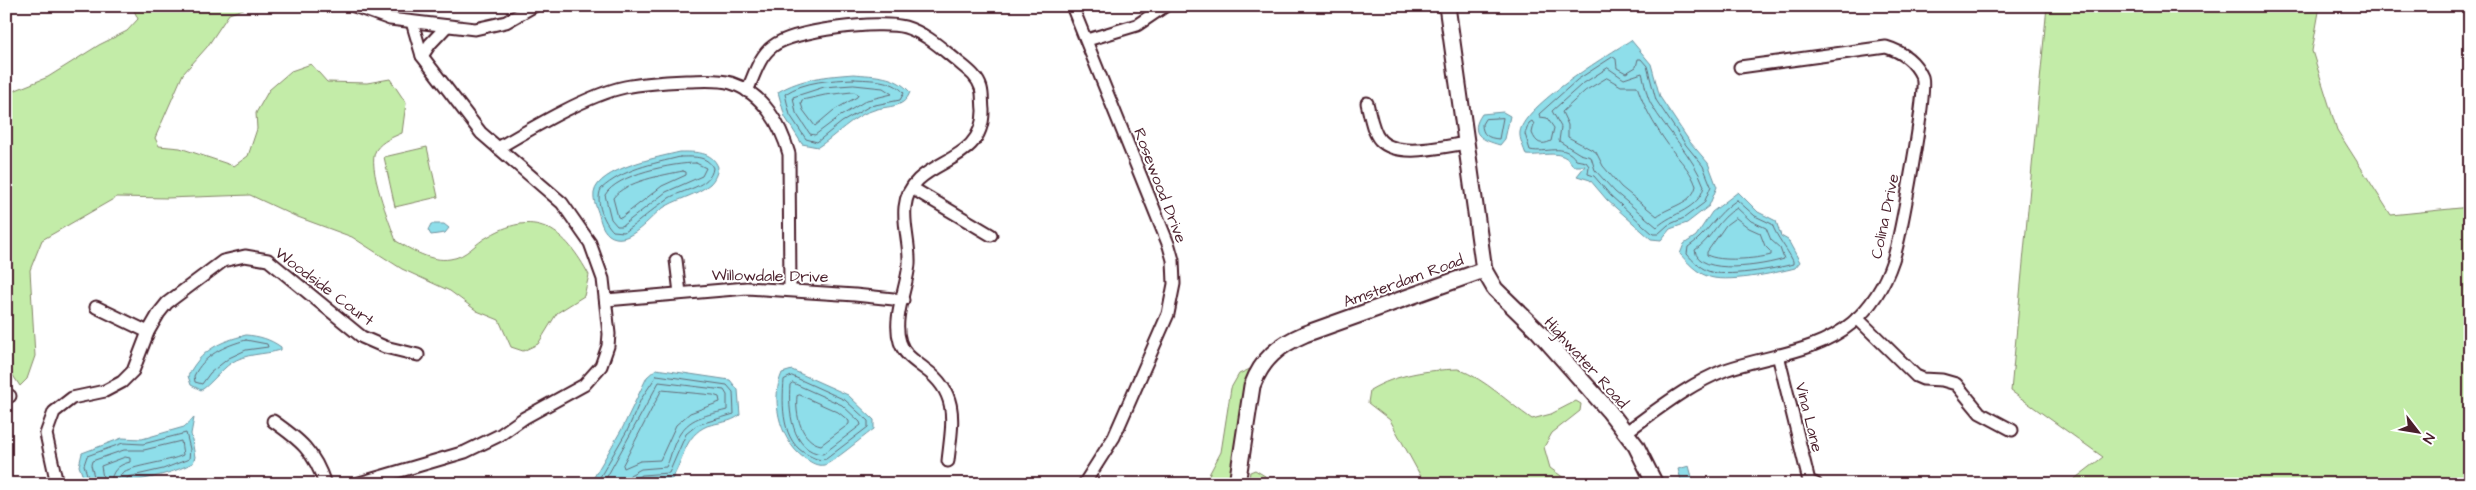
<svg xmlns="http://www.w3.org/2000/svg" width="2476" height="490" viewBox="0 0 2476 490" font-family="'Architects Daughter',sans-serif">
  <style>
    .green { fill: #c3eca8; stroke: #86866a }
    .water { fill: #8edeea; stroke: #73929e }
    .lines { fill: none; stroke-linecap: round; stroke-linejoin: round }
    .shore { stroke: #656b77; stroke-width: 1 }
    .street-casing { stroke: #4a1f2b; stroke-width: 15 }
    .secondary-casing { stroke: #4a1f2b; stroke-width: 19 }
    .street { stroke: #fff; stroke-width: 11 }
    .secondary { stroke: #fff; stroke-width: 15 }
    .labels { text-anchor: middle; stroke-width: 4; stroke-linejoin: round; paint-order: stroke }
    .street-label { font-size: 16px; fill: #4a1f2b; stroke: #fff }
  </style>
  <rect width="100%" height="100%" fill="#fff"/>
  <filter id="ink" filterUnits="userSpaceOnUse"><feTurbulence type="fractalNoise" baseFrequency=".02" numOctaves="2"/><feDisplacementMap in="SourceGraphic" scale="10" xChannelSelector="R" yChannelSelector="G"/><feConvolveMatrix kernelMatrix="1 2 1 2 8 2 1 2 1" color-interpolation-filters="sRGB"/></filter>
  <g filter="url(#ink)">
    <g class="green">
      <path d="M132,6H252L229,14L207,47L183,74L155,138L159,146L180,148L234,166L248,156L257,129L256,113L269,90L291,71L311,64L327,82L367,83L390,79L406,103L402,133C393,137 382,141 376,150C366,166 390,223 396,241C412,250 431,262 450,259C467,257 475,243 489,236C538,207 566,232 589,275L584,296L557,313L538,344L523,351L511,347L499,320L477,311L450,291L402,269L352,237L295,216L250,195L167,198L117,197L42,240L30,270L35,356L27,379L20,386L6,365V94L48,77L99,45L127,31L138,19Z"/>
      <polygon points="2047,6 2320,6 2312,51 2337,130 2391,215 2470,207 2470,484 2068,484 2103,457 2011,391"/>
      <polygon points="427,147 438,197 395,207 384,157"/>
      <polygon points="1250,369 1232,484 1204,484 1221,452 1231,388 1239,374"/>
      <path d="M1458,369C1487,380 1507,402 1532,419L1551,414L1576,401L1581,404L1580,411L1552,433L1544,447L1550,468L1564,478L1568,484H1425L1390,420L1368,403L1370,390C1397,374 1428,370 1458,369Z"/>
      <polygon points="1255,470 1265,476 1266,484 1248,484 1250,472"/>
    </g>
    <g class="water">
      <path d="M1631,40L1651,64L1660,97L1690,142L1708,163L1717,187L1709,206L1687,223L1670,229L1661,240L1651,239L1607,200L1590,180L1577,176L1585,166H1573C1563,147 1543,157 1526,155C1524,148 1519,139 1520,132C1524,105 1608,55 1631,40Z"/>
      <path d="M854,74C875,76 895,75 910,92C904,109 889,105 874,110C852,116 836,136 818,147L802,144L785,117L778,92C802,78 827,76 854,74Z"/>
      <path d="M1503,112L1510,116L1505,139L1500,145C1482,140 1468,134 1482,114Z"/>
      <path d="M680,152C695,152 712,151 718,167C717,174 715,179 710,184C696,196 675,199 660,210C649,219 632,241 616,238C605,236 601,225 599,215C597,208 593,201 594,193C598,168 660,157 680,152Z"/>
      <path d="M1738,192L1758,212L1776,221L1781,236L1788,240L1800,262L1795,268C1776,273 1724,284 1707,276C1696,272 1688,263 1680,254L1684,244L1696,236L1712,212Z"/>
      <polygon points="431,224 444,224 449,228 445,233 431,235 428,230"/>
      <path d="M246,335C259,336 270,339 281,347V350C263,355 246,353 231,363C221,370 208,387 201,390L191,385L188,376C201,350 219,342 246,335Z"/>
      <path d="M656,369L730,380L738,390L740,415C730,423 719,422 707,426C684,436 684,459 672,479L643,480L635,484H590L623,427L647,377Z"/>
      <path d="M792,370L848,395L874,420V429C864,436 831,464 824,465C818,466 814,464 809,461C782,447 769,402 782,373Z"/>
      <path d="M194,418L191,434L195,457L193,463C160,479 123,484 87,484L85,482L79,466L82,453L122,438L142,439L184,427Z"/>
      <polygon points="1689,466 1694,484 1682,484 1678,469"/>
    </g>
    <g class="lines">
      <g class="shore">
        <path d="M1613,57L1616,59L1617,68L1626,73L1636,67L1638,59H1641L1647,66L1656,100L1686,145L1703,166L1711,186L1704,203L1684,218L1668,225L1658,234H1653L1611,196L1594,176L1588,174L1589,166L1586,162L1576,160C1564,142 1547,154 1530,150L1525,134L1529,123L1532,121L1534,124L1532,133C1536,143 1541,146 1551,141L1554,128L1547,118L1540,117L1539,114L1577,80Z"/>
        <path d="M1608,68L1624,79L1642,73C1645,83 1646,95 1651,104C1667,132 1693,155 1704,186C1699,210 1673,212 1657,227L1615,192L1595,170L1591,157L1580,154L1559,141L1561,127L1552,111L1581,85Z"/>
        <path d="M1607,78L1621,86H1637C1645,111 1659,133 1675,154C1684,165 1691,172 1696,186C1692,204 1670,206 1657,216L1621,187L1603,166L1596,152L1568,137V125L1562,112L1585,91Z"/>
        <path d="M854,79C870,80 893,79 904,93L900,100L870,106L842,122L817,142L806,139L790,115L785,94C805,81 831,80 854,79Z"/>
        <polygon points="854,85 883,88 892,94 867,100 839,117 815,135 810,134 796,113 793,97 824,87"/>
        <polygon points="854,92 858,94 857,97 834,110 815,126 803,110 801,103 802,100 825,95"/>
        <path d="M1503,118L1499,139C1488,138 1482,135 1482,124L1485,119Z"/>
        <path d="M680,157C692,157 707,155 713,168C711,187 682,190 669,198C653,208 640,222 624,232L613,231C604,222 595,202 601,189C623,169 652,164 680,157Z"/>
        <path d="M696,163L706,168L702,176L666,192L622,226H617L611,219L605,195C617,174 673,163 696,163Z"/>
        <path d="M683,171L686,172V175L662,186L626,214L621,218L618,217L613,198C625,181 664,175 683,171Z"/>
        <path d="M1737,200L1755,216L1772,224C1777,238 1786,247 1793,261V264C1776,269 1724,278 1708,271C1699,267 1693,261 1687,254L1688,247C1708,234 1715,214 1737,200Z"/>
        <path d="M1737,208L1751,221L1766,228L1771,240L1780,248L1784,259C1766,265 1698,277 1695,250C1712,239 1718,218 1737,208Z"/>
        <path d="M1736,218L1749,228L1760,233L1765,246L1771,252V255C1756,259 1720,262 1707,255V252L1726,225Z"/>
        <path d="M246,340L267,344L268,347L246,350L229,358L210,373L202,384L195,382L194,376C204,355 224,346 246,340Z"/>
        <path d="M792,376L845,400L868,421V427L826,459C819,461 814,458 808,455C781,442 782,405 784,380Z"/>
        <path d="M793,383L842,405L860,422L861,425L823,454C791,452 788,409 790,385Z"/>
        <polygon points="662,390 713,395 719,397 720,402 690,413 676,425 660,460 640,461 624,468 623,465"/>
        <path d="M800,395L838,412L849,421V424L821,445C801,441 795,415 797,396Z"/>
        <polyline points="90,484 84,465 87,456 123,443 143,444 186,433 190,449 189,459 163,469 128,477 124,484"/>
        <path d="M96,484L91,465L92,461L124,450H144L181,441L183,455C169,462 130,466 122,473C119,476 118,480 118,484"/>
        <path d="M104,484L101,466L125,457L130,458V462C118,465 111,471 111,484"/>
        <polyline points="596,484 628,429 641,399 657,375 727,385 733,392 734,414 697,425 686,434 669,473 642,475 635,478 634,484"/>
        <path d="M603,484L659,382L724,390L727,395V410C701,417 686,417 674,445C671,452 670,460 666,467L641,469L630,475L628,484"/>
      </g>
      <defs>
        <g id="street">
          <polyline points="354,6 390,19 475,29 506,22 534,6"/>
          <polyline points="1072,6 1169,246 1173,260 1174,284 1168,314 1114,437 1084,484"/>
          <polyline points="1087,40 1137,25 1165,6"/>
          <polyline points="422,56 430,44 447,26"/>
          <path d="M747,91C754,76 759,56 773,46C793,30 880,20 905,27C925,33 940,47 956,60C965,68 977,75 981,88C983,95 982,103 983,110C984,169 910,156 905,207C903,226 910,245 909,264C907,288 892,318 900,342C904,355 915,361 925,369C960,394 952,423 948,461"/>
          <path d="M1367,103C1370,114 1372,131 1380,140C1398,159 1444,146 1467,143"/>
          <path d="M498,148C532,128 587,95 625,87C645,83 665,82 686,81C701,81 717,79 731,83C763,93 781,125 789,154L790,290"/>
          <polyline points="912,188 991,235"/>
          <polyline points="676,260 680,293"/>
          <polyline points="606,300 747,288 855,295 903,300"/>
          <polyline points="96,307 148,332"/>
          <polyline points="1857,318 1916,376 1923,379 1942,380 1956,384 1980,413 2012,430"/>
          <polyline points="1778,355 1809,481 1816,484"/>
          <polyline points="6,396 10,396"/>
          <path d="M273,421C300,440 314,451 325,484"/>
          <path d="M1626,432C1657,410 1689,384 1725,370C1768,355 1816,353 1852,323C1871,307 1885,284 1893,260C1900,239 1928,91 1922,77C1915,61 1903,52 1886,47L1740,67"/>
          <polyline points="57,484 46,434 54,412 72,398 105,391 122,382 133,371 148,332 159,313 167,303 223,261 245,256 268,260 362,337 385,347 418,355"/>
          <polyline points="356,484 465,452 500,435 524,418 584,385 601,366 608,346 609,334 603,279 590,243 562,203 481,133 422,56 412,22"/>
        </g>
        <g id="secondary">
          <polyline points="1447,6 1484,270 1495,289 1538,331 1609,411 1636,446 1655,484"/>
          <path d="M1237,484L1252,386C1262,359 1279,345 1305,334L1484,270"/>
        </g>
      </defs>
      <use href="#street" class="street-casing"/>
      <use href="#secondary" class="secondary-casing"/>
      <use href="#street" class="street"/>
      <use href="#secondary" class="secondary"/>
    </g>
  </g>
  <g class="labels">
    <g class="street-label">
      <text transform="translate(1161 185) rotate(69)" y="6">Rosewood Drive</text>
      <text transform="translate(1884 216) rotate(-78)" y="6">Colina Drive</text>
      <text transform="translate(770 275) rotate(1)" y="6">Willowdale Drive</text>
      <text transform="translate(1403 280) rotate(-20)" y="6">Amsterdam Road</text>
      <text transform="translate(325 286) rotate(37)" y="6">Woodside Court</text>
      <text transform="translate(1587 362) rotate(48)" y="6">Highwater Road</text>
      <text transform="translate(1810 417) rotate(76)" y="6">Vina Lane</text>
    </g>
  </g>
  <rect width="2476" height="490" fill="none" stroke="#fff" stroke-width="25"/>
  <rect x="12" y="12" width="2451" height="465" fill="none" stroke="#4a1f2b" stroke-width="2" filter="url(#ink)"/>
  <g transform="translate(2418 432) rotate(121)" stroke="#ffffff" stroke-width="4" paint-order="stroke">
  <path d="M0-4L9 19L0 12L-9 19Z" fill="#4a1f2b"/>
  <text y="-8" font-size="14" font-weight="bold" text-anchor="middle" fill="#4a1f2b">N</text>
  </g>
</svg>
